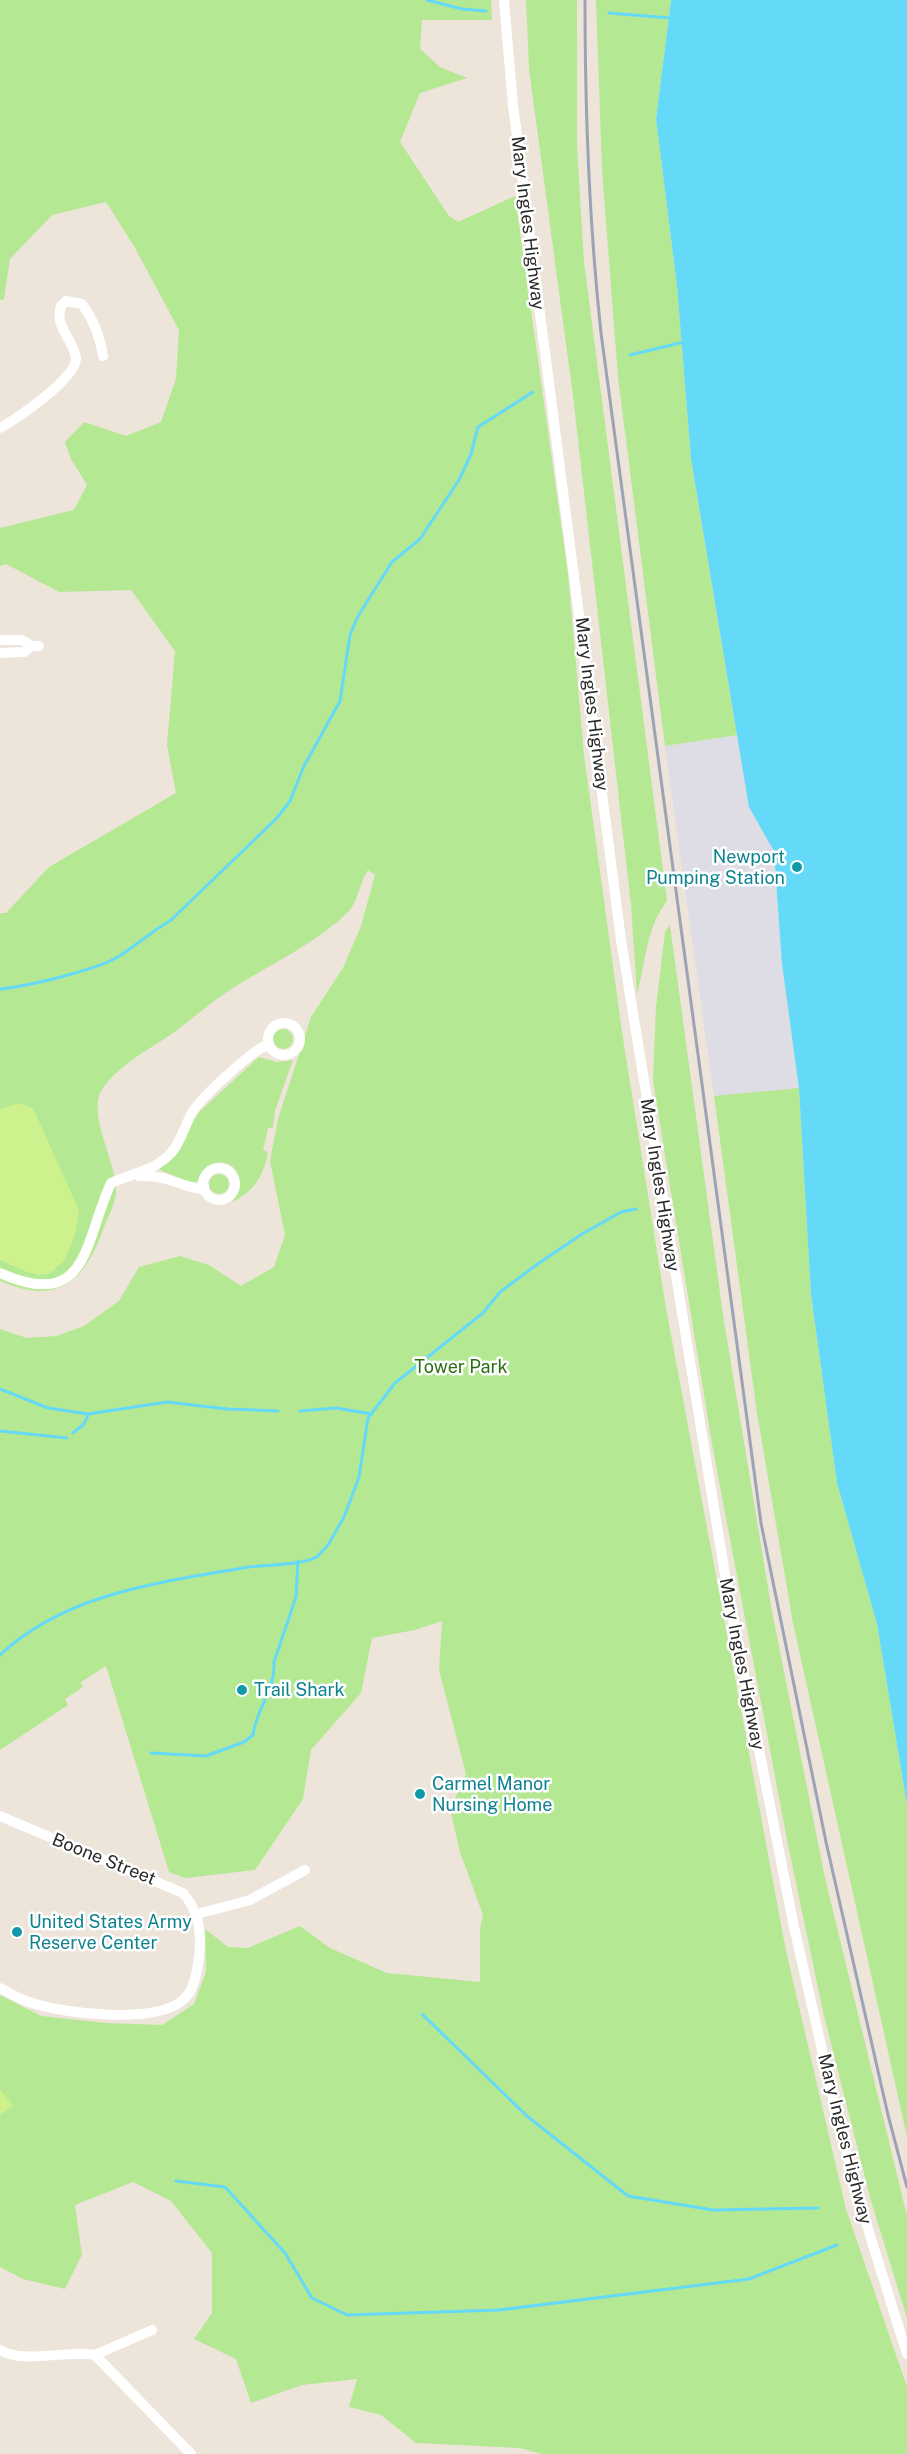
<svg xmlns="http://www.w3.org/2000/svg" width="907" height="2454" viewBox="0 0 907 2454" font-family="'Public Sans',sans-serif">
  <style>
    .industrial { fill: #dedce5 }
    .green { fill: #b5e892 }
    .pitch { fill: #ccf18d }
    .water { fill: #65d9f8 }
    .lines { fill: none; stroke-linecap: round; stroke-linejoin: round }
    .stream { stroke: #65d9f8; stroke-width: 3 }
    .minor { stroke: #fff; stroke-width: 10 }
    .rail { stroke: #9da2b6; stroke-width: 3 }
    .culture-dot { fill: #0f9aa8; stroke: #fff; stroke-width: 2 }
    .labels { text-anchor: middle; stroke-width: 5; stroke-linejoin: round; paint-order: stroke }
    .street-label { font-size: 18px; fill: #2a2a2a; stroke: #fff }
    .culture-label { font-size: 18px; fill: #0d838f; stroke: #fff; text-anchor: start }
    .park-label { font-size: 18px; fill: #2c6d14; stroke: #fff }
  </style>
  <rect width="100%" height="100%" fill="#ede4da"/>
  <polygon class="industrial" points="737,735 749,807 822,838 782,964 799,1088 714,1096 665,746"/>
  <g class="green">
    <path d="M0,0H491L492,20H422L420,49L440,67L467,78L420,93L400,142L449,216L458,222L515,196L568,574L584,755L622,1032L666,1308L786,1951L846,2209L907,2387V2454H541L520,2448L416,2443L381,2415L349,2407L357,2379L302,2385L251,2403L236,2359L194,2339L212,2313V2253L171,2201L133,2182L75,2205L82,2255L65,2289L23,2279L0,2267V1995L41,2016L106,2023L162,2025L194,2004L206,1972L205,1929L228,1947L248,1948L300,1926L330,1948L387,1973L480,1982V1928L483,1915L460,1852L450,1809L466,1774L439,1670L442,1621L415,1630L372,1638L361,1693L311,1750L303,1799L255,1870L185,1878L169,1872L106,1666L81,1682L83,1687L65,1699L68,1705L0,1750V1329L27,1338L56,1336L84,1326L119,1301L139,1267L180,1256L209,1265L241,1286L274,1267L285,1235L270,1161L278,1119L311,1017L343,968L361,926L375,875L368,870C360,882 358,901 349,911C314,946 265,966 224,994C206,1006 189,1022 170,1035C148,1050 119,1065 103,1088C85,1113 118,1163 116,1193C115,1204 108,1217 104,1227C85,1282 58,1306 0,1281V913H6L49,867L176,793L167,745L175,651L131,590L59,592L6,564L0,566V528L74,510L87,485L71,459L65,442L84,422L126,436L161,422L176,379L179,330L134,246L106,202L52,215L10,259L4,299L0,300Z"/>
    <path d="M526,0H577V147L584,262L667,901C646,928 646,961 637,994L631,905L573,396L529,69Z"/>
    <polygon points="596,0 671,0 656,119 677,286 691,459 737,735 665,746 618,377 602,170"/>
    <polygon points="670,925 723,1315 771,1606 825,1878 907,2216 907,2318 871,2201 824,2016 788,1845 712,1444 653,1081 656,1007 665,932"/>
    <circle cx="283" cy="1039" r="10"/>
    <path d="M259,1057L277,1062L293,1060L275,1111L273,1128H268L263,1150L268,1152C264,1176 254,1191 232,1202C249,1178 233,1152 206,1167L198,1181L191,1183L158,1169L199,1112Z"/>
    <polygon points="799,1088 811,1295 837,1483 877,1624 907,1805 907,2137 793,1623 757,1413 714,1096"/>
    <circle cx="219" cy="1184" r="10"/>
  </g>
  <g class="pitch">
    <polygon points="19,1103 33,1108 79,1210 75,1235 64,1261 50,1273 39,1275 27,1272 0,1260 0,1109"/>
    <polygon points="0,2089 13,2105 0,2116"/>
  </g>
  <polygon class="water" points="671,0 907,0 907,1805 877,1624 837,1483 811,1295 799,1088 782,964 774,851 749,807 691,459 677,286 656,119"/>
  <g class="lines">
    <g class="stream">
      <polyline points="427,0 462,9 486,11"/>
      <polyline points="609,13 670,18"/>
      <polyline points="630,355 684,342"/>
      <path d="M0,989C25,987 95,970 116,958C135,947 150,932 170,921L276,819L290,801L303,768L340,701L350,635L358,616L392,562L420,539L459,480L471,454L478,427L533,392"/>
      <polyline points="0,1389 48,1408 88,1414 167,1402 228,1409 278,1411"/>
      <polyline points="300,1411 336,1408 372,1414"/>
      <polyline points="0,1431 67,1438"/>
      <polyline points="73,1433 84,1424 88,1415"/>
      <path d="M0,1655C67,1592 163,1582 249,1567C271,1564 297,1566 317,1557L328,1545L344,1517L359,1477L368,1418L395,1383L483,1313L500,1292L539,1263L582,1234L621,1212L636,1209"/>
      <path d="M151,1753L206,1756L244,1742L253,1735C256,1710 276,1688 274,1662L296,1597L298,1561"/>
      <polyline points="422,2014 527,2116 628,2196 713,2210 818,2208"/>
      <polyline points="176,2181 225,2187 285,2253 312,2298 347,2315 499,2310 749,2279 837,2245"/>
    </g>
    <g class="minor">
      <polyline points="504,0 513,105 621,940 728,1593 794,1927 837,2116 863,2213 907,2354"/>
      <path d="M0,428C16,419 79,377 76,357C72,338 54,326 61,306L66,301L82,304C94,320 100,337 103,356"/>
      <polyline points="0,640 22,640 32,646 39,646"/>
      <polyline points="0,653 24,652 32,646"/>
      <circle cx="284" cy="1039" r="16"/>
      <circle cx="219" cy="1184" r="16"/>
      <path d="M139,1176C168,1175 176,1185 200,1189L204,1186"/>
      <path d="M0,1273C89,1313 84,1241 111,1183C133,1173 155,1171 172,1152C182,1140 185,1124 193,1111C204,1095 251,1051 269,1044"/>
      <path d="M0,1816L183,1893C199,1911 202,1933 199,1957C197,1971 195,1989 184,1999C157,2025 63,2014 29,2002C19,1999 9,1993 0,1988"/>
      <polyline points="197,1914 250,1900 305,1870"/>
      <path d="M0,2350C22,2364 67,2350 95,2355L191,2454"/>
      <polyline points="95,2355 152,2330"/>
    </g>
    <path class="rail" d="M585,0C585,112 589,222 601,333L761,1523L826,1842L888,2115L907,2187"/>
  </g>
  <g class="culture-dot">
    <circle cx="797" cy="867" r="6"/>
    <circle cx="242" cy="1690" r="6"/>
    <circle cx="420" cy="1794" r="6"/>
    <circle cx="17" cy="1932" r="6"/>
  </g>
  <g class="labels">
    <g class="street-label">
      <text transform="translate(528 223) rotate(83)" y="6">Mary Ingles Highway</text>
      <text transform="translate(592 704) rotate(83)" y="6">Mary Ingles Highway</text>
      <text transform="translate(660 1185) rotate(81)" y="6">Mary Ingles Highway</text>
      <text transform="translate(742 1664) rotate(79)" y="6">Mary Ingles Highway</text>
      <text transform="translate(104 1859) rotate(22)" y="6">Boone Street</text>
      <text transform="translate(845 2139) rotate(76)" y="6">Mary Ingles Highway</text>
    </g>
    <g class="culture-label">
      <text x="785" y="863" text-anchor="end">Newport<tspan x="785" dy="21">Pumping Station</tspan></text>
      <text x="254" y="1696">Trail Shark</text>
      <text x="432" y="1790">Carmel Manor<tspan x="432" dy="21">Nursing Home</tspan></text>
      <text x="29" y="1928">United States Army<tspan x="29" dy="21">Reserve Center</tspan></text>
    </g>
    <g class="park-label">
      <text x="461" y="1373">Tower Park</text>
    </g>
  </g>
</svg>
